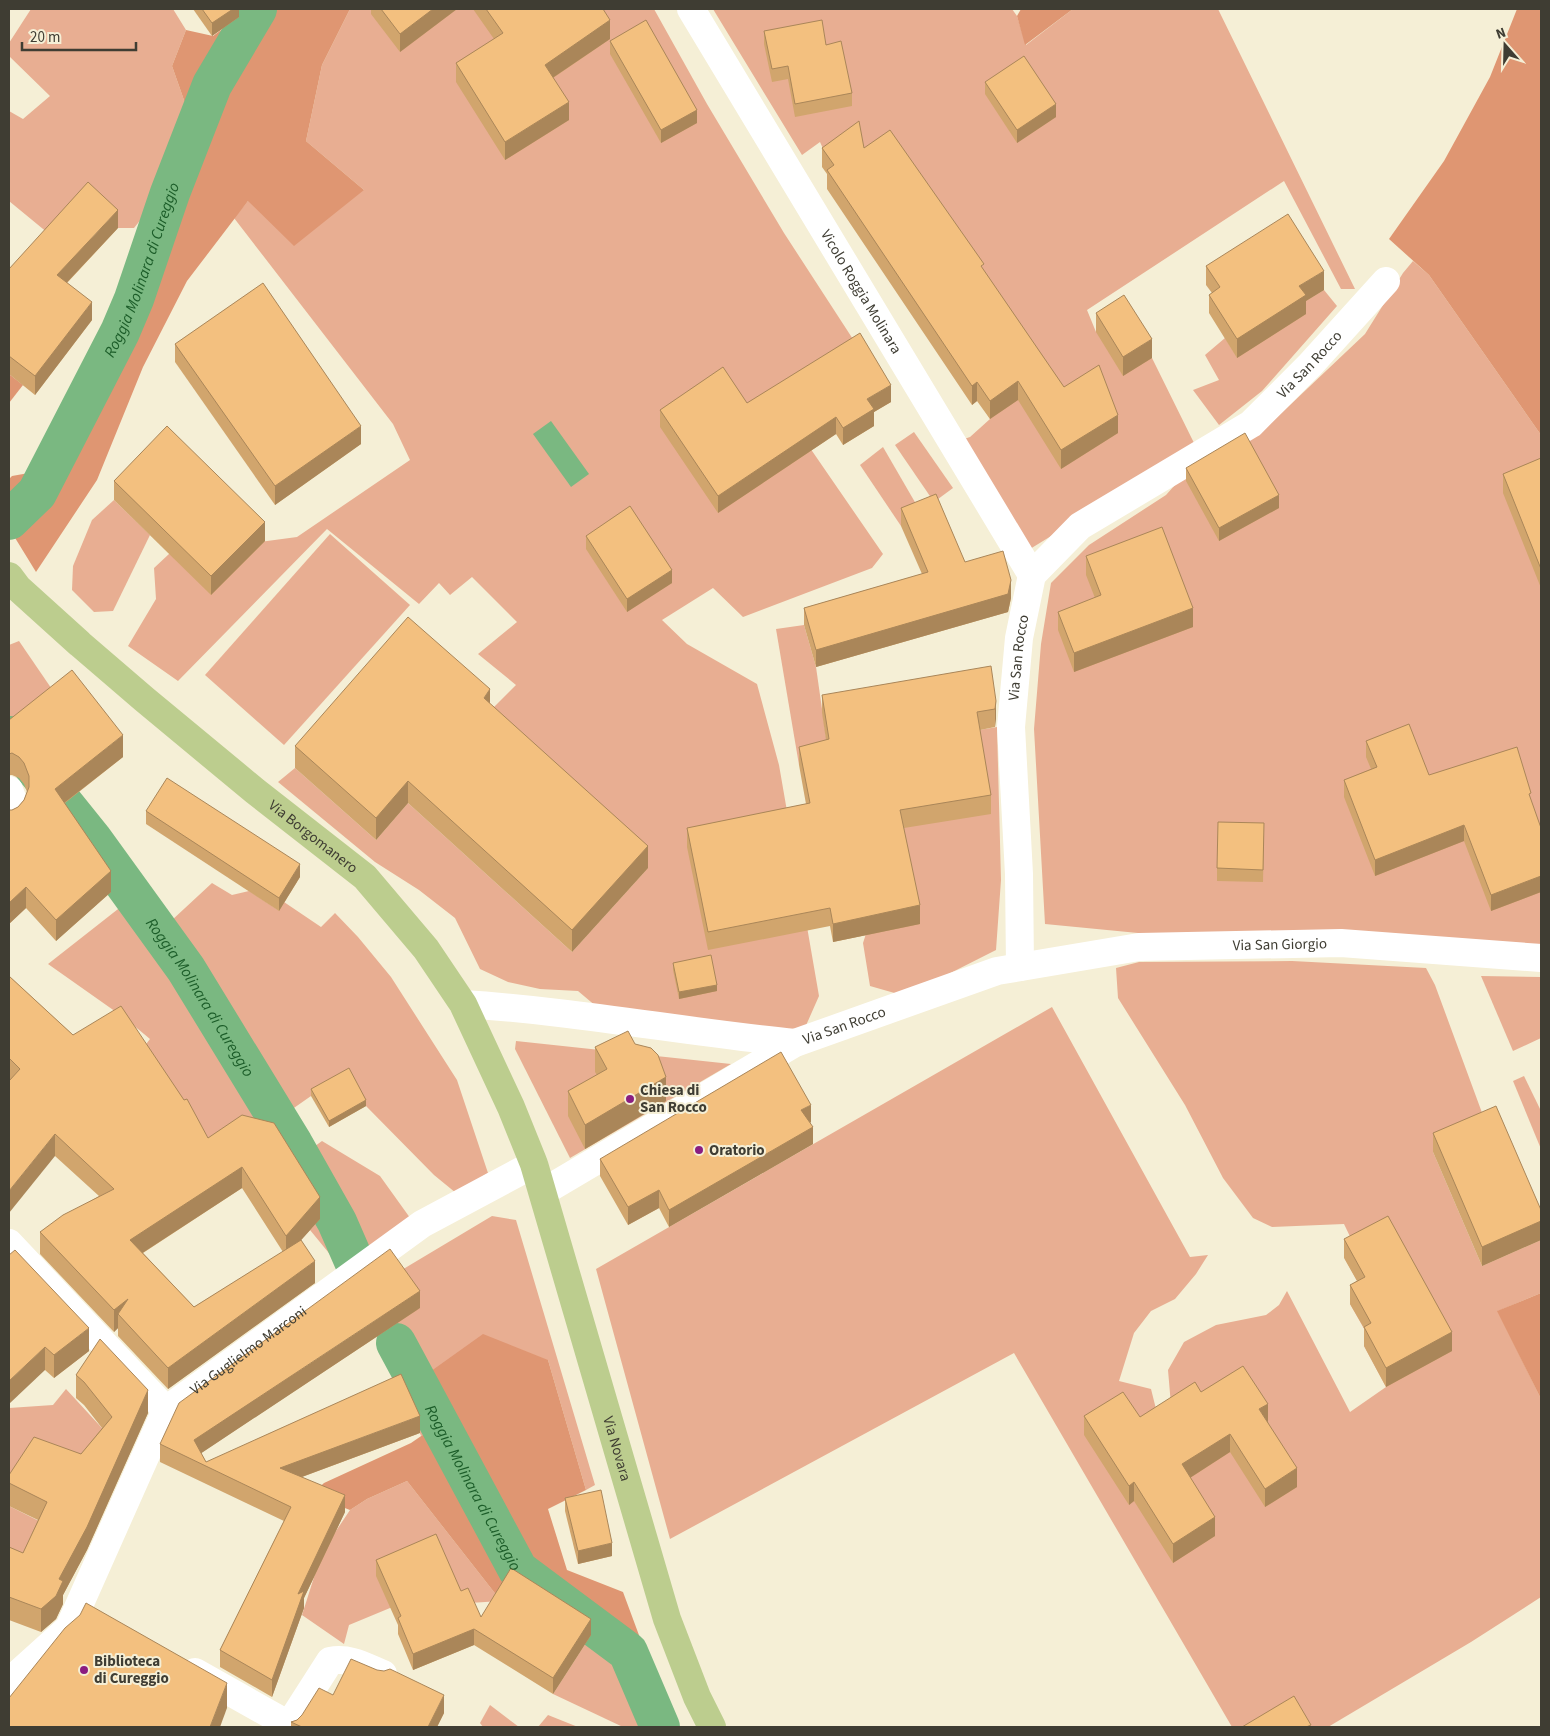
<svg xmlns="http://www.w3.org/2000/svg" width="1550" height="1736" viewBox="0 0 1550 1736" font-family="'Source Sans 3',sans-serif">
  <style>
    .green { fill: #e8ae92 }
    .forest { fill: #df9672 }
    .water { fill: #7ab881 }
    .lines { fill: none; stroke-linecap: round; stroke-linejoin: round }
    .canal { stroke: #7ab881; stroke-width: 40 }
    .minor { stroke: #fff; stroke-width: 28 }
    .major { stroke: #bccd8e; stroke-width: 28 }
    .wall { fill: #d1a56d; fill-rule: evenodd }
    .shaded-wall { fill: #aa8659 }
    .building { fill: #f3c07f; stroke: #aa8659 }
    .poi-dot { fill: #8a1d81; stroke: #f5efd6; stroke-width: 2 }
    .labels { text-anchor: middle; stroke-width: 4; stroke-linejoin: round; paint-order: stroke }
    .street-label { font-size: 15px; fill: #3f3d33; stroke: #f5efd6 }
    .poi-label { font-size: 15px; font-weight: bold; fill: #3f3d33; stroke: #f5efd6; text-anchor: start }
    .water-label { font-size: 16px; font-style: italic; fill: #1c5d29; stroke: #f5efd6 }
  </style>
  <rect width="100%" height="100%" fill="#f5efd6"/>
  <g class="green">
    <polygon points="31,9 173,9 186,30 172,66 185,103 158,198 134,228 118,228 88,201 54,238 9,201 9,111 23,119 50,96 9,56 9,43"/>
    <polygon points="350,9 654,9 707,104 784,233 860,350 777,400 883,554 872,568 743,617 713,588 662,620 687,644 757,684 779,765 819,996 804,1030 760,1029 597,1007 578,991 540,989 508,982 480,969 455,918 419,890 375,862 278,782 295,768 376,840 408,803 572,952 648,868 490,711 516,685 478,654 517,622 472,577 450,595 439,583 419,604 327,529 178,681 128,646 156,599 154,568 169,554 297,537 410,460 393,424 234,218 248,201 364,190 306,141 322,65"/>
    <polygon points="713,9 1012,9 1017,16 1026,45 1073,9 1218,9 1355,289 1341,289 1284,181 1087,310 1096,332 1124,314 1152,358 1196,447 1030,549 961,440 970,437 990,419 829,162 820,142 802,155"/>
    <polygon points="1413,261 1429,275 1541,435 1541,945 1334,933 1138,933 1045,924 1034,729 1041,644 1051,583 1089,545 1166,495 1183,476 1271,423 1365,334 1403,273"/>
    <polygon points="1324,290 1337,306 1262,391 1219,425 1193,390 1219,380 1205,355 1225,338 1237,357 1305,314 1299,305"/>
    <polygon points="914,432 953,488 934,502 895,445"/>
    <polygon points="883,447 923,516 901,526 860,465"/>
    <polygon points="114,500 150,535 113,611 94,612 72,590 73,566 92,520"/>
    <polygon points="330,534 410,605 284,745 205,675"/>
    <polygon points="804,625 816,667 829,758 799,765 776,629"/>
    <polygon points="19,641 60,701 9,757 9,645"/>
    <polygon points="997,727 1001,880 996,950 905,996 870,986 863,943 900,829 925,739"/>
    <polygon points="131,864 171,921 212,883 232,895 249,891 278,910 284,902 321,927 335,913 358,937 391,977 457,1080 488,1173 456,1193 434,1175 366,1106 349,1075 311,1096 271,1124 304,1154 322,1141 380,1176 413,1222 342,1269 310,1230 320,1219 213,1156 143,1048 150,1039 126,1019 48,964 127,902 114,881"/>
    <polygon points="1292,961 1426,968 1435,985 1488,1129 1433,1152 1482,1266 1541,1240 1541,1293 1498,1311 1541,1399 1541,1597 1471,1642 1328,1727 1232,1727 1014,1353 670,1539 596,1269 1052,1007 1190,1257 1208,1255 1196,1274 1175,1299 1151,1311 1134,1333 1119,1381 1151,1389 1156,1409 1171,1405 1168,1370 1184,1342 1216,1325 1266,1315 1279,1305 1287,1291 1350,1412 1386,1387 1364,1346 1371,1341 1350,1304 1365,1295 1345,1259 1357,1251 1344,1224 1272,1227 1253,1218 1223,1178 1185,1105 1118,998 1116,968 1139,962"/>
    <polygon points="1481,976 1541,977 1541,1038 1513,1051"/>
    <polygon points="516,1041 731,1064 570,1158 515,1049"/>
    <polygon points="1524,1076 1541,1111 1541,1149 1513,1081"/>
    <polygon points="492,1216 516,1220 595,1485 586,1490 548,1360 443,1421 421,1436 408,1400 377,1336 395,1274"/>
    <polygon points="66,1389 112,1439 9,1498 9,1408 53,1405"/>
    <polygon points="407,1481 501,1601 390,1608 349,1625 344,1644 302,1615 322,1552 350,1510 367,1499"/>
    <polygon points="9,1506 47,1525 9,1570"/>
    <polygon points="591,1635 623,1667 652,1727 623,1727 553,1694"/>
    <polygon points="490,1705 519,1727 483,1727 480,1723"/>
    <polygon points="548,1715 578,1727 538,1727"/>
  </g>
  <g class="forest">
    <polygon points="244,9 350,9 322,65 306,141 364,190 294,246 248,201 187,281 143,367 97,480 36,572 9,528 9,479 12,476 40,471 80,422 144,307 161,237 215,115 185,103 172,66 186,30 213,36 239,17"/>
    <polygon points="1021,9 1073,9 1025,45 1017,16"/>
    <polygon points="1517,9 1541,9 1541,435 1429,275 1389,239 1444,161 1490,77"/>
    <polygon points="9,374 23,385 9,403"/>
    <polygon points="1541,1293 1541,1399 1497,1311"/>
    <polygon points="483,1334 548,1360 586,1490 548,1509 567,1570 623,1592 673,1727 652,1727 623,1667 591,1635 501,1601 407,1481 367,1499 350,1510 311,1495 324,1483 411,1443 443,1421 427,1374"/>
  </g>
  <polygon class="water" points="551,421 589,474 571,487 533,434"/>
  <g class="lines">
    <g class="canal">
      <path id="s1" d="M9,520L37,493L120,332L134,299L170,193L212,85L257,9"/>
      <path id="s2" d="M9,736L92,839L186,969L293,1144L337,1222L361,1277"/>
      <path id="s3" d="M396,1343L518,1570L628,1652L660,1727"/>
    </g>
    <g class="minor">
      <path id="s4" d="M691,9L1032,575"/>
      <polyline points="9,790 14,803 9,816"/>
      <path id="s5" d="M1020,967L1019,874L1011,727L1019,638L1032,575L1080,526L1251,424L1310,365L1386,281"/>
      <path d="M463,1004C574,1011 684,1032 795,1043"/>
      <path id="s6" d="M543,1192L795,1043L997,971L1139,947L1341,943L1541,958"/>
      <polyline points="9,1243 166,1410"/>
      <path d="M195,1672L289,1725L330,1661C350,1657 366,1667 383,1674"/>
      <path id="s7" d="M9,1682L69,1628L166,1410L422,1224L534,1164"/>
    </g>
    <path class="major" id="s8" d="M9,576L18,588L80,644L144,699L255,791L365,877L426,949L463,1004L511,1107L534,1164L667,1619L697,1697L712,1727"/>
  </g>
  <g class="wall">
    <polygon points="193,9 239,9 239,17 212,36"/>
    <polygon points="371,9 457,9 400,52 371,14"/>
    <polygon points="473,9 603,9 610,39 553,78 569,120 505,160 456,82 456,63 494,39"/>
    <polygon points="764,31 826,45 852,93 852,106 795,117 788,79 772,82 764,44"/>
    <polygon points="610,41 697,123 661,143 610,54"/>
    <polygon points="985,82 1056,117 1017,143 985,94"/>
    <polygon points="822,148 864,148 984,271 1064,387 1118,433 1061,469 1018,400 990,419 977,401 972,405 827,189 827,174 822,167"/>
    <polygon points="118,228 67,283 92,320 35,395 9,374 9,269"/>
    <polygon points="1206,266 1324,290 1306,301 1306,314 1237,358 1209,313 1209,295 1212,293 1206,285"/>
    <polygon points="1096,313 1152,358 1123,376 1096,332"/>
    <polygon points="175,344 361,444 275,505 175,362"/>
    <polygon points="891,402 874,412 874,426 843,445 836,434 718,513 660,427 660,410 747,403"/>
    <polygon points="1541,458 1541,588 1503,493 1503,474"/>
    <polygon points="1186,468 1279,508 1219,541 1186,481"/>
    <polygon points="114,481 265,541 211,595 114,500"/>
    <polygon points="901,508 965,562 1011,598 1008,612 816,667 804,625 804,608 922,574 901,526"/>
    <polygon points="586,536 672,583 627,612 586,549"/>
    <polygon points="1086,556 1193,627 1074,672 1058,630 1058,612 1095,598 1086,575"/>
    <polygon points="822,695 996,701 995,727 980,730 991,795 991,814 904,828 920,924 833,942 830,926 708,950 687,847 687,828 806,804 799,765 799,747 826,740 822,713"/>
    <polygon points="490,704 648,868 572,952 408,803 376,840 295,768 295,746"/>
    <polygon points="9,720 123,757 65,803 111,892 56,941 26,908 9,924 9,810 12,810 18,807 24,800 27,792 24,784 19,778 12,775 9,775"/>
    <polygon points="1366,741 1429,775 1531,802 1541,828 1541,892 1491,911 1464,841 1375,876 1344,797 1344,780 1371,769 1366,757"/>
    <polygon points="146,811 300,877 279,911 146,824"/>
    <polygon points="1264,836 1263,882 1217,881 1217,868"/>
    <polygon points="673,963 717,991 679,999 673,970"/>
    <path d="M9,976L73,1035L208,1138L320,1219L301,1240L315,1283L168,1389L118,1336V1328L114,1332L40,1254V1232L99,1196L55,1156L9,1079ZM242,1188L283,1252L194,1307L143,1253Z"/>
    <polygon points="595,1047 666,1101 585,1149 568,1116 568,1091 597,1075 595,1072"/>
    <polygon points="311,1089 366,1106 329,1127 311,1096"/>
    <polygon points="811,1122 810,1123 813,1144 669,1227 659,1208 628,1225 600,1176 600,1159"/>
    <polygon points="1433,1133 1541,1210 1541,1240 1482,1266 1433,1152"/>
    <polygon points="1344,1239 1452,1351 1386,1387 1364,1346 1364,1328 1350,1304 1350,1285 1357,1281 1344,1258"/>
    <polygon points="9,1255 89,1351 54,1378 45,1370"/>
    <polygon points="420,1308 201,1453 206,1462 420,1433 302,1477 345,1512 304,1598 304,1608 272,1697 220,1667 220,1650 284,1521 160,1462 160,1444"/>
    <polygon points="76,1375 148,1413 87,1550 63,1595 63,1604 56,1619 41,1632 9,1620 9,1547 23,1553 38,1520 9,1506 9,1475 81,1454 102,1428 84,1405 76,1398"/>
    <polygon points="1201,1392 1268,1422 1297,1487 1265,1507 1230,1452 1190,1478 1215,1536 1173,1563 1134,1501 1129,1505 1084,1435 1084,1416 1140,1417"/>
    <polygon points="565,1498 612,1556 578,1564 565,1511"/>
    <polygon points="376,1560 461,1591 481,1617 591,1635 553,1694 474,1645 413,1670 398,1634 398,1625 376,1576"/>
    <polygon points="333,1695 444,1713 437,1727 291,1727 291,1722 297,1720"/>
  </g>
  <g class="shaded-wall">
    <polygon points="233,9 239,9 239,17 212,36 212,23"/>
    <polygon points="433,9 457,9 400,52 400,34"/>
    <polygon points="610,20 610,39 545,83 545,65"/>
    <polygon points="569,102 569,120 505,160 505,142"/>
    <polygon points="1056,104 1056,117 1017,143 1017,130"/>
    <polygon points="697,110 697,123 661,143 661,130"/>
    <polygon points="118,210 118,228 57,293 57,275"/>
    <polygon points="1324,271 1324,290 1306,301 1306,314 1237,358 1237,339 1299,286"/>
    <polygon points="92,302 92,320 35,395 35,376"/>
    <polygon points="1152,339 1152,358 1123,376 1123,357"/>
    <polygon points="1018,381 1018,400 990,419 990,401"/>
    <polygon points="977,382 977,401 972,405 972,386"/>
    <polygon points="891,385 891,402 874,412 874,426 843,445 843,428 867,399"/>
    <polygon points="1118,415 1118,433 1061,469 1061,450"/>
    <polygon points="836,417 836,434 718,513 718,496"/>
    <polygon points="361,426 361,444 275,505 275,486"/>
    <polygon points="1279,495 1279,508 1219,541 1219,528"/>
    <polygon points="265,522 265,541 211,595 211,576"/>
    <polygon points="672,570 672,583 627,612 627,599"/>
    <polygon points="1011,580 1011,598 1008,612 816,667 816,650"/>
    <polygon points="1193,608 1193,627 1074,672 1074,653"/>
    <polygon points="490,689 490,711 484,698"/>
    <polygon points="996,701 996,719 995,727 995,709"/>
    <polygon points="123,735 123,757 55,810 55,789"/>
    <polygon points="408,781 408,803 376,840 376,818"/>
    <polygon points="1464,825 1464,841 1375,876 1375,860"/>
    <polygon points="648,846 648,868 572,952 572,930"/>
    <polygon points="300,864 300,877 279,911 279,898"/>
    <polygon points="111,871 111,892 56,941 56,920"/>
    <polygon points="1541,876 1541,892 1491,911 1491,895"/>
    <polygon points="26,887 26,908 9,924 9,903"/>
    <polygon points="920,905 920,924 833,942 833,924"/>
    <polygon points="717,985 717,991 679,999 679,992"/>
    <polygon points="666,1077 666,1101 585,1149 585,1125"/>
    <polygon points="366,1100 366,1106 329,1127 329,1121"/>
    <polygon points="811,1105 811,1122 801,1128 801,1110"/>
    <polygon points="813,1127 813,1144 669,1227 669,1210"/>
    <polygon points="55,1134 55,1156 9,1213 9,1191"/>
    <polygon points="242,1167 242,1188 130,1261 130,1240"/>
    <polygon points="659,1190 659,1208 628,1225 628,1207"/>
    <polygon points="320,1197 320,1219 286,1257 286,1236"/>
    <polygon points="1541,1221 1541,1240 1482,1266 1482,1247"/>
    <polygon points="315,1261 315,1283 168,1389 168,1368"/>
    <polygon points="420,1291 420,1308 194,1458 194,1440"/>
    <polygon points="128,1299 118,1314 118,1328 114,1332 114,1310"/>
    <polygon points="89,1328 89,1351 54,1378 54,1355"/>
    <polygon points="1452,1332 1452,1351 1386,1387 1386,1368"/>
    <polygon points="45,1347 45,1370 9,1404 9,1381"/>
    <polygon points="148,1390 148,1413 87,1550 63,1595 63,1604 56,1619 41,1632 41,1609 59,1579"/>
    <polygon points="1268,1404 1268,1423 1259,1409"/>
    <polygon points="420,1416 420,1433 280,1485 280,1468"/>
    <polygon points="1230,1434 1230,1452 1182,1483 1182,1464"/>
    <polygon points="1297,1468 1297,1487 1265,1507 1265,1489"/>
    <polygon points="1134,1482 1134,1501 1129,1505 1129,1486"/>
    <polygon points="345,1495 345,1512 304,1598 304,1608 272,1697 272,1680 298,1594"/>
    <polygon points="1215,1517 1215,1536 1173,1563 1173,1544"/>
    <polygon points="612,1543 612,1556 578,1564 578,1551"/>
    <polygon points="591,1619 591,1635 553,1694 553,1678"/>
    <polygon points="474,1629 474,1645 413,1670 413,1654"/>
    <polygon points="227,1683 227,1708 220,1727 210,1727"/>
    <polygon points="444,1695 444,1713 437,1727 428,1727"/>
  </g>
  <g class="building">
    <polygon points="202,9 233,9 212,23"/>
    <polygon points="381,9 433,9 400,34"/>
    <polygon points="486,9 603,9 610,20 545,65 569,102 505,142 456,63 503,33"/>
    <polygon points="646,20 697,110 661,130 610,41"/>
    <polygon points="822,20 826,45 841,41 852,93 795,104 788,66 772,69 764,31"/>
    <polygon points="1024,56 1056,104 1017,130 985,82"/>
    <polygon points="859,121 864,148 890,130 984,264 981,266 1064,387 1099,365 1118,415 1061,450 1018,381 990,401 977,382 972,386 827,170 834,165 822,148"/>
    <polygon points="88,182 118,210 57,275 92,302 35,376 9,356 9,269"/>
    <polygon points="1288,214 1324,271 1299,286 1306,295 1237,339 1209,295 1220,287 1206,266"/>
    <polygon points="263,283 361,426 275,486 175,344"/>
    <polygon points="1124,295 1152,339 1123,357 1096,313"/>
    <polygon points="860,333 891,385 867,399 874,409 843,428 836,417 718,496 660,410 723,367 747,403"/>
    <polygon points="167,426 265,522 211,576 114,481"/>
    <polygon points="1245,433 1279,495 1219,528 1186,468"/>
    <polygon points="1541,458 1541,569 1503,474"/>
    <polygon points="936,494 965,562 1003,551 1011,580 1008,594 816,650 804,608 928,572 901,508"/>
    <polygon points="630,506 672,570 627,599 586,536"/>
    <polygon points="1162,527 1193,608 1074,653 1058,612 1101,595 1086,556"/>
    <polygon points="408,617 490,689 484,698 648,846 572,930 408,781 376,818 295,746"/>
    <polygon points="991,666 996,701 995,709 977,712 991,795 900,810 920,905 833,924 830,908 708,932 687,828 810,803 799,747 829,739 822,695"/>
    <polygon points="72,670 123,735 55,789 111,871 56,920 26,887 9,903 9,810 12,810 18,807 24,800 29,787 29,776 24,763 19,757 12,753 9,754 9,720"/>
    <polygon points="1409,724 1429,775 1517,747 1531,793 1529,794 1541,828 1541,876 1491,895 1464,825 1375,860 1344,780 1377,767 1366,741"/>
    <polygon points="167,778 300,864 279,898 146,811"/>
    <polygon points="1218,822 1264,823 1263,870 1217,868"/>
    <polygon points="711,955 717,985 679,992 673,963"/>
    <polygon points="9,976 73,1035 121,1006 184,1100 187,1099 208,1138 242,1115 274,1123 320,1197 286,1236 242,1167 130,1240 194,1307 301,1240 315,1261 168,1368 118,1314 128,1299 114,1310 40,1232 63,1215 114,1189 55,1134 9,1191 9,1081 20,1069 9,1058"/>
    <polygon points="628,1031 635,1044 651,1048 658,1055 666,1077 585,1125 568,1091 607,1069 595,1047"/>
    <polygon points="781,1052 811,1105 801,1110 813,1127 669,1210 659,1190 628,1207 600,1159"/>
    <polygon points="349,1068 366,1100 329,1121 311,1089"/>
    <polygon points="1496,1106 1541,1210 1541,1221 1482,1247 1433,1133"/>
    <polygon points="1388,1216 1452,1332 1386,1368 1364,1327 1371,1323 1350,1285 1365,1277 1344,1239"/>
    <polygon points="390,1249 420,1291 194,1440 206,1462 401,1374 420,1416 280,1468 345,1495 298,1594 304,1591 272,1680 220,1650 291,1507 160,1444 179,1403"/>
    <polygon points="15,1250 89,1328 54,1355 45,1347 9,1381 9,1255"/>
    <polygon points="100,1339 148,1390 87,1527 59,1579 63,1581 56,1596 41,1609 9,1597 9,1547 23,1553 47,1502 9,1483 9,1475 34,1437 81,1454 112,1417 84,1382 76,1375"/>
    <polygon points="1243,1366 1268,1404 1259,1409 1297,1468 1265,1489 1230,1434 1182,1464 1215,1517 1173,1544 1134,1482 1129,1486 1084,1416 1123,1392 1140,1417 1195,1382 1201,1392"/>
    <polygon points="601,1490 612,1543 578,1551 565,1498"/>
    <polygon points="436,1534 461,1591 468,1588 481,1617 511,1568 591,1619 553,1678 474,1629 413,1654 398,1618 401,1616 376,1560"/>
    <polygon points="86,1603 227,1683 210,1727 9,1727 9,1698 65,1628 80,1615"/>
    <polygon points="351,1659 377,1670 384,1671 390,1669 444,1695 428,1727 302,1727 291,1722 297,1720 302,1715 319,1688 333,1695"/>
    <polygon points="1294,1696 1311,1725 1306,1727 1242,1727"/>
  </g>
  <g class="poi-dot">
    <circle cx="630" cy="1099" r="5"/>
    <circle cx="699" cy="1150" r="5"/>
    <circle cx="84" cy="1670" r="5"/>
  </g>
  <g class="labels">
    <g class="street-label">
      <text dy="5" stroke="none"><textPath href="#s4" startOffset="330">Vicolo Roggia Molinara</textPath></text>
      <text dy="5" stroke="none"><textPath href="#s5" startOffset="745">Via San Rocco</textPath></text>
      <text dy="5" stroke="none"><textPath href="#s5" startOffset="310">Via San Rocco</textPath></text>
      <text dy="5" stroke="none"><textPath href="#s8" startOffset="401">Via Borgomanero</textPath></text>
      <text dy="5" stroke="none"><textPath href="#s6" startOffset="792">Via San Giorgio</textPath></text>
      <text dy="5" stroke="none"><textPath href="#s6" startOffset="345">Via San Rocco</textPath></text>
      <text dy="5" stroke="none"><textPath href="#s7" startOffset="421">Via Guglielmo Marconi</textPath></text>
      <text dy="5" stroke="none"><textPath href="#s8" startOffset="1099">Via Novara</textPath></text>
    </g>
    <g class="poi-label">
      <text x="640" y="1095">Chiesa di<tspan x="640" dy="17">San Rocco</tspan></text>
      <text x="709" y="1155">Oratorio</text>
      <text x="94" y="1666">Biblioteca<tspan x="94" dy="17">di Cureggio</tspan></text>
    </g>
    <g class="water-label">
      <text dy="6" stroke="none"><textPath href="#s1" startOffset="286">Roggia Molinara di Cureggio</textPath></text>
      <text dy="6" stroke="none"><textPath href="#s2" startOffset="324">Roggia Molinara di Cureggio</textPath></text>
      <text dy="6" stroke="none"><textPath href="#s3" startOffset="164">Roggia Molinara di Cureggio</textPath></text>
    </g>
  </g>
  <rect width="1550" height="1736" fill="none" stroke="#3f3d33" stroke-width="20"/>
  <g transform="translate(1505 45) rotate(340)" stroke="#f5efd6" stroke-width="4" paint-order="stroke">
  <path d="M0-4L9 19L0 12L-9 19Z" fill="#3f3d33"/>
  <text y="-8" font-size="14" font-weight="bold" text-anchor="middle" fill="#3f3d33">N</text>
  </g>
  <path d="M22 42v8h114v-8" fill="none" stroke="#3f3d33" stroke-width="2.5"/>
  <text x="30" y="42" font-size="15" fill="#3f3d33" stroke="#f5efd6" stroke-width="4" paint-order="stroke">20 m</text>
</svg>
